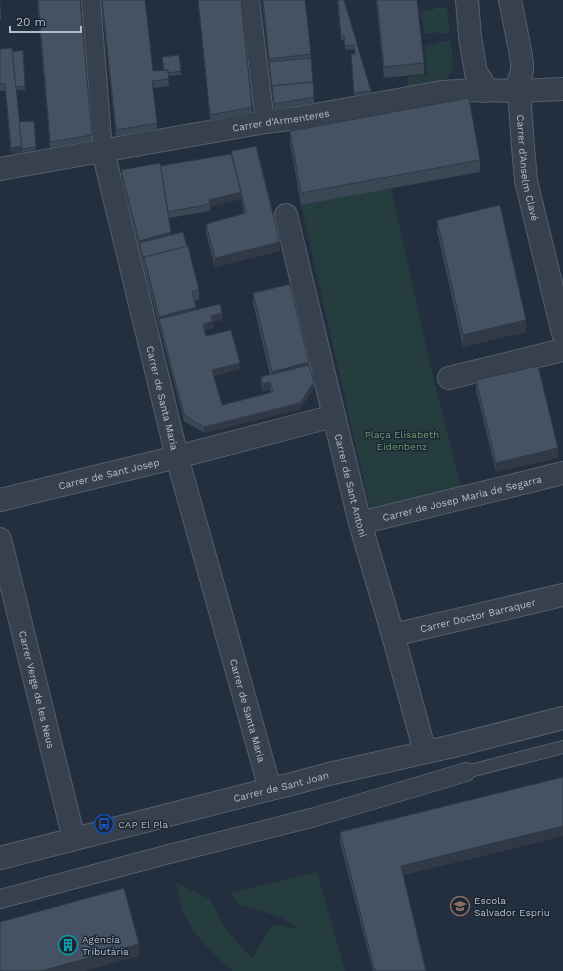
<svg xmlns="http://www.w3.org/2000/svg" width="563" height="971" viewBox="0 0 563 971" font-family="'Work Sans',sans-serif">
  <style>
    .green { fill: #253d3f }
    .lines { fill: none; stroke-linecap: round; stroke-linejoin: round }
    .service-casing { stroke: #555f6c; stroke-width: 14 }
    .pedestrian-casing { stroke: #555f6c; stroke-width: 20 }
    .minor-casing { stroke: #555f6c; stroke-width: 24 }
    .tertiary-casing { stroke: #555f6c; stroke-width: 24 }
    .service { stroke: #37414e; stroke-width: 12 }
    .pedestrian { stroke: #37414e; stroke-width: 18 }
    .minor { stroke: #37414e; stroke-width: 22 }
    .tertiary { stroke: #37414e; stroke-width: 22 }
    .wall { fill: #3a4755 }
    .shaded-wall { fill: #303945 }
    .building { fill: #445263; stroke: #303945 }
    .labels { text-anchor: middle; stroke-width: 3; stroke-linejoin: round; paint-order: stroke }
    .street-label { font-size: 10px; fill: #b3bcc9; stroke: #1c2633 }
    .park-label { font-size: 10px; fill: #6a9b74; stroke: #1c2633 }
    .poi-label { font-size: 10px; fill: #b3bcc9; stroke: #1c2633; text-anchor: start }
  </style>
  <rect width="100%" height="100%" fill="#232f3e"/>
  <g class="green">
    <polygon points="447,7 450,33 437,34 437,32 424,34 421,11 434,10 434,8"/>
    <polygon points="451,41 453,68 449,76 442,81 408,87 407,77 427,74 425,45 438,44 438,42"/>
    <polygon points="391,188 430,364 461,488 370,508 301,205"/>
    <path d="M317,872L345,971H233C214,955 194,937 184,914C180,904 178,893 176,883L210,899L226,930L252,958L273,924L299,930L280,917L259,910L240,905L230,893Z"/>
  </g>
  <g class="lines">
    <defs>
      <polyline id="service" points="466,772 563,747"/>
      <g id="pedestrian">
        <polyline points="91,0 103,151"/>
        <polyline points="250,0 265,122"/>
        <polyline points="0,899 169,854 315,817 466,772"/>
      </g>
      <g id="minor">
        <polyline points="467,0 470,37 476,73 482,81 484,91"/>
        <path id="s1" d="M510,0L520,50L522,63V71L519,80V91L523,147L526,181L563,333"/>
        <path id="s2" d="M103,151L177,457L270,789"/>
        <path id="s3" d="M286,215L334,416L360,523L393,635L425,752"/>
        <polyline points="449,378 563,350"/>
        <path id="s4" d="M0,500L177,457L334,416"/>
        <path id="s5" d="M360,523L563,473"/>
        <path id="s6" d="M0,539L74,839"/>
        <path id="s7" d="M393,635L563,595"/>
        <path id="s8" d="M0,858L270,789L288,785L329,774L453,746L563,718"/>
      </g>
      <g id="tertiary">
        <path id="s9" d="M0,169L265,122L298,118L442,92L473,90L519,91L563,89"/>
      </g>
    </defs>
    <use href="#service" class="service-casing"/>
    <use href="#pedestrian" class="pedestrian-casing"/>
    <use href="#minor" class="minor-casing"/>
    <use href="#tertiary" class="tertiary-casing"/>
    <use href="#service" class="service"/>
    <use href="#pedestrian" class="pedestrian"/>
    <use href="#minor" class="minor"/>
    <use href="#tertiary" class="tertiary"/>
  </g>
  <g class="wall">
    <polygon points="0,0 1,11 1,20 0,20"/>
    <polygon points="37,0 80,0 92,135 92,141 50,148"/>
    <polygon points="101,0 145,0 153,71 164,70 162,57 181,71 181,75 168,76 169,86 153,88 157,123 157,130 116,136"/>
    <polygon points="198,0 241,0 252,107 252,114 210,122"/>
    <polygon points="262,0 305,0 311,54 314,103 274,110"/>
    <polygon points="337,0 344,0 371,91 371,94 354,96 351,54 355,54 354,49 345,50 344,40 341,40"/>
    <polygon points="376,0 417,0 424,63 424,74 384,78"/>
    <polygon points="0,49 12,52 25,86 25,90 16,90 19,122 36,147 36,150 11,154 5,91 0,91"/>
    <polygon points="290,131 480,160 480,172 301,205 290,143"/>
    <polygon points="231,151 280,251 215,267 206,233 206,224 244,214 241,198 241,199 210,207 210,211 169,218 171,235 199,290 199,300 195,301 196,310 222,320 213,322 213,328 204,330 206,336 240,369 214,376 222,405 271,393 270,389 263,391 261,384 261,377 270,375 253,303 253,293 309,365 314,388 300,409 204,433 184,421 121,180 121,170 160,166 231,154"/>
    <polygon points="437,220 526,332 463,347 437,231"/>
    <polygon points="476,380 558,458 496,472 476,390"/>
    <polygon points="563,777 563,836 403,875 426,971 373,971 340,842 340,832"/>
  </g>
  <g class="shaded-wall">
    <polygon points="22,146 22,152 11,154 11,148"/>
    <polygon points="241,192 241,199 210,207 209,200"/>
    <polygon points="171,232 171,242 139,243 139,241"/>
    <polygon points="280,242 280,251 215,267 215,258"/>
    <polygon points="196,307 196,317 159,319 159,317"/>
    <polygon points="222,313 222,320 213,322 213,328 203,330 203,324 211,316"/>
    <polygon points="526,320 526,332 463,347 463,335"/>
    <polygon points="309,362 309,372 272,381 272,372"/>
    <polygon points="240,363 240,369 212,376 212,370"/>
    <polygon points="270,382 270,389 263,391 263,384"/>
    <polygon points="314,382 314,388 300,409 204,433 204,427"/>
    <polygon points="558,448 558,458 496,472 496,463"/>
    <polygon points="563,826 563,836 401,875 401,866"/>
    <polygon points="139,944 139,956 84,971 41,971"/>
  </g>
  <g class="building">
    <polygon points="38,0 80,0 92,135 50,142"/>
    <polygon points="102,0 145,0 153,71 168,70 169,79 152,81 157,123 116,130"/>
    <polygon points="198,0 241,0 252,107 210,115"/>
    <polygon points="263,0 305,0 311,54 269,59"/>
    <polygon points="338,0 344,0 371,91 354,93 351,54 355,54 354,45 345,46 344,36 341,37"/>
    <polygon points="377,0 417,0 424,63 384,67"/>
    <polygon points="12,48 22,146 11,148 5,84 0,84 0,49"/>
    <polygon points="23,50 25,86 16,87 12,52"/>
    <polygon points="179,55 181,71 168,73 168,70 164,70 162,57"/>
    <polygon points="311,58 313,82 272,86 272,89 269,62"/>
    <polygon points="313,82 314,97 274,104 272,86"/>
    <polygon points="469,98 480,160 301,193 290,131"/>
    <polygon points="34,121 36,147 22,149 19,122"/>
    <polygon points="256,146 280,242 215,258 206,224 246,213 231,151"/>
    <polygon points="231,154 241,192 209,200 210,204 168,212 160,166"/>
    <polygon points="160,163 171,232 139,241 121,170"/>
    <polygon points="500,205 526,320 463,335 437,220"/>
    <polygon points="183,232 187,247 144,257 144,260 139,243"/>
    <polygon points="188,246 199,290 192,292 196,307 159,317 144,257"/>
    <polygon points="290,284 309,362 272,372 253,293"/>
    <polygon points="220,304 222,313 211,316 213,321 203,324 206,336 231,330 240,363 212,370 222,405 273,392 270,382 263,384 261,377 309,365 314,382 300,403 204,427 184,415 159,319"/>
    <polygon points="538,366 558,448 496,463 476,380"/>
    <polygon points="563,777 563,826 401,866 426,971 375,971 340,832"/>
    <polygon points="124,888 139,944 41,971 0,971 0,922"/>
  </g>
  <defs>
    <symbol id="bus-ring" viewBox="-11 -11 22 22"><circle r="9.5" fill="#1c2633" stroke="#1a4fb4" stroke-width="1.5"/><path d="M-5-6H5V4H4V6H2V4H-2V6H-4V4H-5ZM-3.5-4V0h7V-4ZM-3.5 1.2v1.5H-2V1.2ZM2 1.2v1.5H3.5V1.2Z" fill="#1a4fb4"/></symbol>
    <symbol id="school-ring" viewBox="-11 -11 22 22"><circle r="9.5" fill="#1c2633" stroke="#8d6e63" stroke-width="1.5"/><path d="M0-5L7-2L0 1L-7-2ZM-4 1L0 2.5L4 1V4Q0 6-4 4Z" fill="#8d6e63"/></symbol>
    <symbol id="building-ring" viewBox="-11 -11 22 22"><circle r="9.5" fill="#1c2633" stroke="#0f9aa8" stroke-width="1.5"/><path d="M-4-6H4V6H1V3H-1V6H-4ZM-2.5-4.3h1.7v1.8h-1.7ZM.8-4.3h1.7v1.8H.8ZM-2.5-1h1.7V.8h-1.7ZM.8-1h1.7V.8H.8Z" fill="#0f9aa8"/></symbol>
  </defs>
  <g fill-rule="evenodd">
    <use href="#bus-ring" x="93" y="813" width="22" height="22"/>
    <use href="#school-ring" x="449" y="895" width="22" height="22"/>
    <use href="#building-ring" x="57" y="934" width="22" height="22"/>
  </g>
  <g class="labels">
    <g class="street-label">
      <text dy="4" stroke="none"><textPath href="#s9" startOffset="285">Carrer d'Armenteres</textPath></text>
      <text dy="4" stroke="none"><textPath href="#s1" startOffset="170">Carrer d'Anselm Clavé</textPath></text>
      <text dy="4" stroke="none"><textPath href="#s2" startOffset="254">Carrer de Santa Maria</textPath></text>
      <text dy="4" stroke="none"><textPath href="#s4" startOffset="112">Carrer de Sant Josep</textPath></text>
      <text dy="4" stroke="none"><textPath href="#s3" startOffset="278">Carrer de Sant Antoni</textPath></text>
      <text dy="4" stroke="none"><textPath href="#s5" startOffset="105">Carrer de Josep Maria de Segarra</textPath></text>
      <text dy="4" stroke="none"><textPath href="#s7" startOffset="87">Carrer Doctor Barraquer</textPath></text>
      <text dy="4" stroke="none"><textPath href="#s6" startOffset="155">Carrer Verge de les Neus</textPath></text>
      <text dy="4" stroke="none"><textPath href="#s2" startOffset="578">Carrer de Santa Maria</textPath></text>
      <text dy="4" stroke="none"><textPath href="#s8" startOffset="290">Carrer de Sant Joan</textPath></text>
    </g>
    <g class="park-label">
      <text x="402" y="438">Plaça Elisabeth<tspan x="402" dy="12">Eidenbenz</tspan></text>
    </g>
    <g class="poi-label">
      <text x="118" y="828">CAP El Pla</text>
      <text x="474" y="904">Escola<tspan x="474" dy="12">Salvador Espriu</tspan></text>
      <text x="82" y="943">Agència<tspan x="82" dy="12">Tributària</tspan></text>
    </g>
  </g>
  <path d="M10 26v6h71v-6" fill="none" stroke="#b3bcc9" stroke-width="2"/>
  <text x="16" y="26" font-size="12" fill="#b3bcc9" stroke="#1c2633" stroke-width="3" paint-order="stroke">20 m</text>
</svg>
